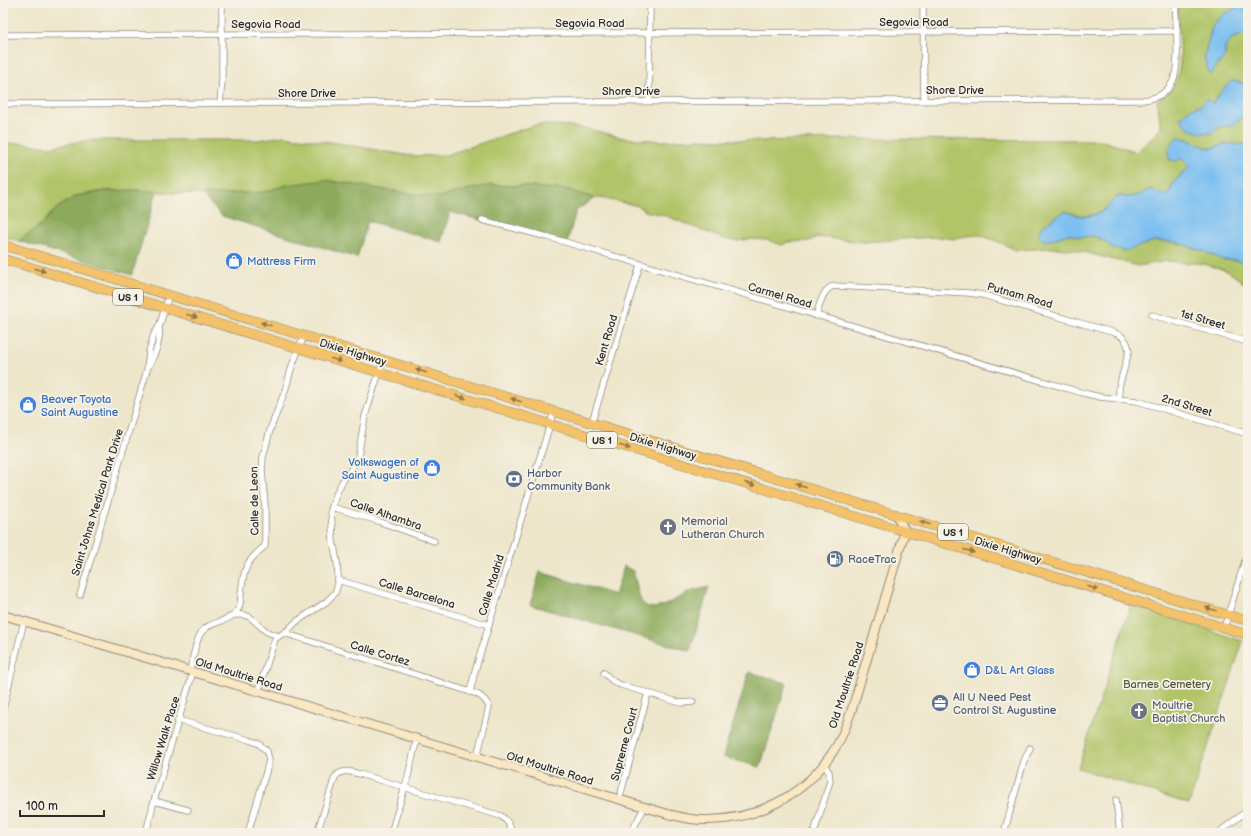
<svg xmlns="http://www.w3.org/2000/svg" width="1251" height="836" viewBox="0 0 1251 836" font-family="'Balsamiq Sans',sans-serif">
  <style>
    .green { fill: #b1c467; stroke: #6e7849 }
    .forest { fill: #8caa5c; stroke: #5c6a44 }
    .water { fill: #7bbff1; stroke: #53758e }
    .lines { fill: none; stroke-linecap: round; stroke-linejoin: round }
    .street-casing { stroke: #8c887a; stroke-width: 7 }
    .secondary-casing { stroke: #8c887a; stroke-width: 10 }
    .primary-casing { stroke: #8c887a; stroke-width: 10 }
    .street { stroke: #fff; stroke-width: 5.5 }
    .secondary { stroke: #fae7c3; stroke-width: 8 }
    .primary { stroke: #f3c26a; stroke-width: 9 }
    .oneway { fill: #8f764a }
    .labels { text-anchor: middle; stroke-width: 3.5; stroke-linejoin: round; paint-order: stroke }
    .shield { fill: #f7f3e8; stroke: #686764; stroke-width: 1 }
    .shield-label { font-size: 10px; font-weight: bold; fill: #2b2b2b }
    .street-label { font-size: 11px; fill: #2b2b2b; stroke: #f7f3e8 }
    .shop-label { font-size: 11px; fill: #366cbe; stroke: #f7f3e8; text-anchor: start }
    .service-label { font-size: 11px; fill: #4e5e75; stroke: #f7f3e8; text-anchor: start }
    .worship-label { font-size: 11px; fill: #5b616d; stroke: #f7f3e8; text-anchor: start }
    .park-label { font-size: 11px; fill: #53593d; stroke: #f7f3e8 }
  </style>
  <rect width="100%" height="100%" fill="#f7f3e8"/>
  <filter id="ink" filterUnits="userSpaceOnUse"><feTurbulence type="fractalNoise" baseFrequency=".025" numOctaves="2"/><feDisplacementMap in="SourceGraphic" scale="8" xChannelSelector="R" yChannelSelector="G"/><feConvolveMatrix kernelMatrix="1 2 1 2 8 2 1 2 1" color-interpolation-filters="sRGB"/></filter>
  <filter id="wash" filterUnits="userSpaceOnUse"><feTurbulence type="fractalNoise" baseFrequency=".012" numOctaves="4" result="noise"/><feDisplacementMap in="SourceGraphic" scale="16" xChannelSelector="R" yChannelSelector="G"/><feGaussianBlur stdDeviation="0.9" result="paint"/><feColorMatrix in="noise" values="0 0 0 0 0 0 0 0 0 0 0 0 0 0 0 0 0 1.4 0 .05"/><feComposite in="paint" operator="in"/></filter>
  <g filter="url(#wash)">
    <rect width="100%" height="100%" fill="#ede6ca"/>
    <g class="green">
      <path d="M1177,3H1242V5L1224,14L1213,24L1204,57L1210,74L1225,56V48L1231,39L1242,35L1248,29V84L1238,82L1223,89L1213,104L1207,99L1201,105L1192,108L1219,127L1233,125L1242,118L1248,116V144L1241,145L1227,144L1212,148L1202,146L1185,138L1182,158L1190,167L1175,180L1169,193L1161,195L1157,192L1150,189C1143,194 1135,197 1127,197C1124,197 1123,196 1120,196C1115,197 1112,202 1108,206C1095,219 1080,217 1065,211L1050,240L1068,234L1080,237L1094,236L1106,242L1113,248L1139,246L1154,241H1164L1179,243L1203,251L1224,260H1236L1242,262L1245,266L1248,275V286L1229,272L1221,269L1204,264L1167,261L1138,266L1076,250L1056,248L1015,250L1004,244L980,235L966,236L954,239L941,237L918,238L865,242L818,237L809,241L788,242L782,245L767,240L751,239L737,241L724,239L664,215L645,211L639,206L600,198H594L569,190L523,186L493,185L470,189L441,197L286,185L264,192L202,195L134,190L105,191L76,196L57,208L42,224L19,241L3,236V144L20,143L49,147L89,140H257L284,136L337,143L411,156L446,155L535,125H560L588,129L624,138L664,141L697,139L761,141L840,139L1100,140L1137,152L1161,128L1157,100C1161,97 1166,94 1170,91C1187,74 1178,26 1177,3Z"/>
      <polygon points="1131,605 1243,641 1189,804 1078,768"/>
    </g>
    <g class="forest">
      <polygon points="325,180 413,194 441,197 470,189 493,185 523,186 569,190 594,198 576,211 567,243 450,212 441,242 368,221 357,258 222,216 202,195 264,192 286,185"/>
      <polygon points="134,190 157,191 132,275 19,241 42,224 57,208 76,196 105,191"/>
      <path d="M624,566L633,571C635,577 639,597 641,601C653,618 675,598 688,593C694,590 702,589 709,587L690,651L530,605L540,572L615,595Z"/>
      <polygon points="749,672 787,683 760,767 723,757"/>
    </g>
    <g class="water">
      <polygon points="1242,3 1248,3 1248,29 1242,35 1231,39 1225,48 1225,56 1210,75 1204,57 1213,24 1224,14 1242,5"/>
      <polygon points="1232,81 1248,84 1248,116 1242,118 1233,125 1219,127 1212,133 1201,133 1189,129 1180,118 1192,108 1201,105 1207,99 1213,103 1223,89"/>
      <path d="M1177,137C1189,138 1198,146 1210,148C1215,148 1221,145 1226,144C1233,143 1240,145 1248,144V275L1245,266L1241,262L1236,260H1224L1203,251L1179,243L1164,241H1154L1125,251L1113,248L1106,242L1094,236L1080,237L1068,234L1050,240H1043L1038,235L1042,226L1065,211C1081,218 1095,219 1108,206C1112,202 1115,197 1120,196C1123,196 1124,197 1127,197C1135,197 1143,194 1150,189L1157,192L1161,195L1169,193L1175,180L1180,177L1190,167L1182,158L1176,161L1169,159C1167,150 1171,144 1177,137Z"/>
    </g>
  </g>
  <g filter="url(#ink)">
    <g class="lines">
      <defs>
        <g id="street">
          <polyline points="923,3 924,100"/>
          <polyline points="3,35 1177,31"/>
          <polyline points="649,101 650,3"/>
          <polyline points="220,103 222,81 222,3"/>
          <path d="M3,104L1143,100C1177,96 1178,71 1177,44C1177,30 1176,17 1175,3"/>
          <polyline points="482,220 548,237 1083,393 1100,397 1137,401 1248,434"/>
          <polyline points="1152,315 1248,342"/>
          <path d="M816,316C820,305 822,289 834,286L969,293L983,295L1115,333C1124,336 1128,342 1129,351L1119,387V398"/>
          <path d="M149,366C155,354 161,341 159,327"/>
          <polyline points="592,422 640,265"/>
          <polyline points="332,507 375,520 434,541"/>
          <polyline points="338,580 489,625"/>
          <polyline points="80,595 147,370 149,351 154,334 159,327 169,295"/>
          <polyline points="234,615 244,615 250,617 267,632 279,636"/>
          <polyline points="1224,628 1248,551"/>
          <path d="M284,633L477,694C482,697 487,701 489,707L477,757"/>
          <path d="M190,671C192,661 196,640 201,633C208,621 229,623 237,611C241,606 241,599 241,593C244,569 245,562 265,546V505L262,471L263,457L270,430L285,391L292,366L304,336"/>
          <polyline points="604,673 614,682 621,685 681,703 693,702"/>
          <polyline points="258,692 275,639 288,630 296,622 326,602 335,593 338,584 338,576 337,562 333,541 331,510 337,492 342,482 352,468 358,456 365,416 383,360"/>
          <polyline points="470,692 475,671 554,411"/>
          <polyline points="3,709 24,621"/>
          <polyline points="178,720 249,740 258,743 267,751 269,760 266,772 248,833"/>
          <polyline points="619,800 648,693"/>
          <polyline points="1116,800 1120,833"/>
          <polyline points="154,801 188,810"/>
          <polyline points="146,833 154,801 193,672"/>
          <path d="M317,833L335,777C342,768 353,772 363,775L501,816C507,820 511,825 511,833"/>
          <polyline points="391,833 407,780 417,739"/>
          <polyline points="631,833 644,808"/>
          <polyline points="814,833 830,781 829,772 824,765"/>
          <polyline points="1004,833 1024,761 1030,748"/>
          <polyline points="1218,833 1248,810"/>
        </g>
        <path id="secondary" d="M3,615L668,814C680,817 691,820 704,820C753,821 802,797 830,756C841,741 847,724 853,706L905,531L896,514"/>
        <g id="primary">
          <polyline points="3,245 1248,621"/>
          <polyline points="3,259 1248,635"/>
        </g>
      </defs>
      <use href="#street" class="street-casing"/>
      <use href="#secondary" class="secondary-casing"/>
      <use href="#primary" class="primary-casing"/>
      <use href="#street" class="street"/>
      <use href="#secondary" class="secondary"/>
      <use href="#primary" class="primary"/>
    </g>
    <defs><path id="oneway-solid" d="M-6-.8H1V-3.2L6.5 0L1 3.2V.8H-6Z"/></defs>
    <g class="oneway">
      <use href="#oneway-solid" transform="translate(40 270) rotate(17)"/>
      <use href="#oneway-solid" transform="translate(192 316) rotate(17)"/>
      <use href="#oneway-solid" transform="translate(266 324) rotate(-163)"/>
      <use href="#oneway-solid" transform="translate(336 360) rotate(17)"/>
      <use href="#oneway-solid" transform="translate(421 371) rotate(-163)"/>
      <use href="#oneway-solid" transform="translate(461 397) rotate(17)"/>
      <use href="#oneway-solid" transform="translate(516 400) rotate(-163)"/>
      <use href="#oneway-solid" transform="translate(625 447) rotate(17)"/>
      <use href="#oneway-solid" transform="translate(750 484) rotate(17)"/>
      <use href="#oneway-solid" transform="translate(801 486) rotate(-163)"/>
      <use href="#oneway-solid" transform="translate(925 523) rotate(-163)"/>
      <use href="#oneway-solid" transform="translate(969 551) rotate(17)"/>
      <use href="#oneway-solid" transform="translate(1093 588) rotate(17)"/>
      <use href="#oneway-solid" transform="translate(1211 609) rotate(-163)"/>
    </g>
  </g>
  <defs>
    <symbol id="shop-disc" viewBox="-11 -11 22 22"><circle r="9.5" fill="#3f7fe0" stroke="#f7f3e8"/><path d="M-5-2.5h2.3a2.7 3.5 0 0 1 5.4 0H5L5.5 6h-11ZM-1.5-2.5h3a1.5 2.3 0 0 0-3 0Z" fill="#fff"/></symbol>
    <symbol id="bank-disc" viewBox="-11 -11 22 22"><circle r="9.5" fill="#5c6f8a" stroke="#f7f3e8"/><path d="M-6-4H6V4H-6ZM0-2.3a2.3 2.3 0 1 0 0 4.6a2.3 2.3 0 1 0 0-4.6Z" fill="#fff"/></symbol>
    <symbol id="church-disc" viewBox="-11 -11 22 22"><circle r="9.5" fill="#6b7280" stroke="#f7f3e8"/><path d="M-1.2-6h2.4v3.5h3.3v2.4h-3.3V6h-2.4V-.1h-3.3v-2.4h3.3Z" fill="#fff"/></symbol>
    <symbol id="fuel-disc" viewBox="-11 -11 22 22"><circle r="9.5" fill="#5c6f8a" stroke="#f7f3e8"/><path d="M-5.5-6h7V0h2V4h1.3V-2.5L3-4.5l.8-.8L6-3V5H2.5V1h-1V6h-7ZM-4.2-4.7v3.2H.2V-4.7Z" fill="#fff"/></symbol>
    <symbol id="office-disc" viewBox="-11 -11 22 22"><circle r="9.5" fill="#5c6f8a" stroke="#f7f3e8"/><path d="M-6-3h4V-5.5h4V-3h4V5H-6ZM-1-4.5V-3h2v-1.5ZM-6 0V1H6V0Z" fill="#fff"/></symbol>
  </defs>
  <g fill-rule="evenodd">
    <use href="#shop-disc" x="224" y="251" width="20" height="20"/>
    <use href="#shop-disc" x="18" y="395" width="20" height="20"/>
    <use href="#shop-disc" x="422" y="458" width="20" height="20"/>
    <use href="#bank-disc" x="504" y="469" width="20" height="20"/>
    <use href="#church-disc" x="658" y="517" width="20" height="20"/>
    <use href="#fuel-disc" x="825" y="549" width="20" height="20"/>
    <use href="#shop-disc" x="962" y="660" width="20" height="20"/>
    <use href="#office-disc" x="930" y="693" width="20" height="20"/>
    <use href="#church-disc" x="1129" y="701" width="20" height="20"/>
  </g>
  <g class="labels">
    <g class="shield">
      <rect x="113" y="289" width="30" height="16" rx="3"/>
      <rect x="587" y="432" width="30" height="16" rx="3"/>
      <rect x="938" y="524" width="30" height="16" rx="3"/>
    </g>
    <g class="shield-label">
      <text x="128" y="301">US 1</text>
      <text x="602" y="444">US 1</text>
      <text x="953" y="536">US 1</text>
    </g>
    <g class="street-label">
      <text x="914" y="26">Segovia Road</text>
      <text x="590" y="27">Segovia Road</text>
      <text x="266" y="28">Segovia Road</text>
      <text x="955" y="94">Shore Drive</text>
      <text x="631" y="95">Shore Drive</text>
      <text x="307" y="97">Shore Drive</text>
      <text transform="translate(780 295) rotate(16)" y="4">Carmel Road</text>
      <text transform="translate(1020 295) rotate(16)" y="4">Putnam Road</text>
      <text transform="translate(1203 319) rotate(16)" y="4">1st Street</text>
      <text transform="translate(606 340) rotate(-73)" y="4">Kent Road</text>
      <text transform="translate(353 352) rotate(17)" y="4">Dixie Highway</text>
      <text transform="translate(1187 405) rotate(17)" y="4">2nd Street</text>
      <text transform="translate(663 446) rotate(17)" y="4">Dixie Highway</text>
      <text transform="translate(254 501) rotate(-91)" y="4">Calle de Leon</text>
      <text transform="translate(97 502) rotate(-73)" y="4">Saint Johns Medical Park Drive</text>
      <text transform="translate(386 514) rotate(19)" y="4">Calle Alhambra</text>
      <text transform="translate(1008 550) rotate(17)" y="4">Dixie Highway</text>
      <text transform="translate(491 585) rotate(-73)" y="4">Calle Madrid</text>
      <text transform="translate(417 593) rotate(17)" y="4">Calle Barcelona</text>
      <text transform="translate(380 653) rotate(17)" y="4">Calle Cortez</text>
      <text transform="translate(239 674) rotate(17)" y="4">Old Moultrie Road</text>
      <text transform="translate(846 685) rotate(-72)" y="4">Old Moultrie Road</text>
      <text transform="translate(163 738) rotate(-73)" y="4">Willow Walk Place</text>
      <text transform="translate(624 744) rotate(-75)" y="4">Supreme Court</text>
      <text transform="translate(550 768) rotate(17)" y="4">Old Moultrie Road</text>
    </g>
    <g class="shop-label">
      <text x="247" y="265">Mattress Firm</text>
      <text x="41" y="403">Beaver Toyota<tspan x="41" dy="13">Saint Augustine</tspan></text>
      <text x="419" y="466" text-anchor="end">Volkswagen of<tspan x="419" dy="13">Saint Augustine</tspan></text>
      <text x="985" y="674">D&amp;L Art Glass</text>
    </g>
    <g class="service-label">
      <text x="527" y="477">Harbor<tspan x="527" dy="13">Community Bank</tspan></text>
      <text x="848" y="563">RaceTrac</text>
      <text x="953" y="701">All U Need Pest<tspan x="953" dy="13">Control St. Augustine</tspan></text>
    </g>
    <g class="worship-label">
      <text x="681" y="525">Memorial<tspan x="681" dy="13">Lutheran Church</tspan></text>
      <text x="1152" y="709">Moultrie<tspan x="1152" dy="13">Baptist Church</tspan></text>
    </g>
    <g class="park-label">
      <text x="1167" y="688">Barnes Cemetery</text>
    </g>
  </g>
  <rect width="1251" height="836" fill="none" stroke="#f7f3e8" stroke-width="16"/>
  <path d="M20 810v6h84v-6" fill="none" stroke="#2b2b2b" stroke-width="2"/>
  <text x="26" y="810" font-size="12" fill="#2b2b2b" stroke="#f7f3e8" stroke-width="3" paint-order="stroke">100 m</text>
</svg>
